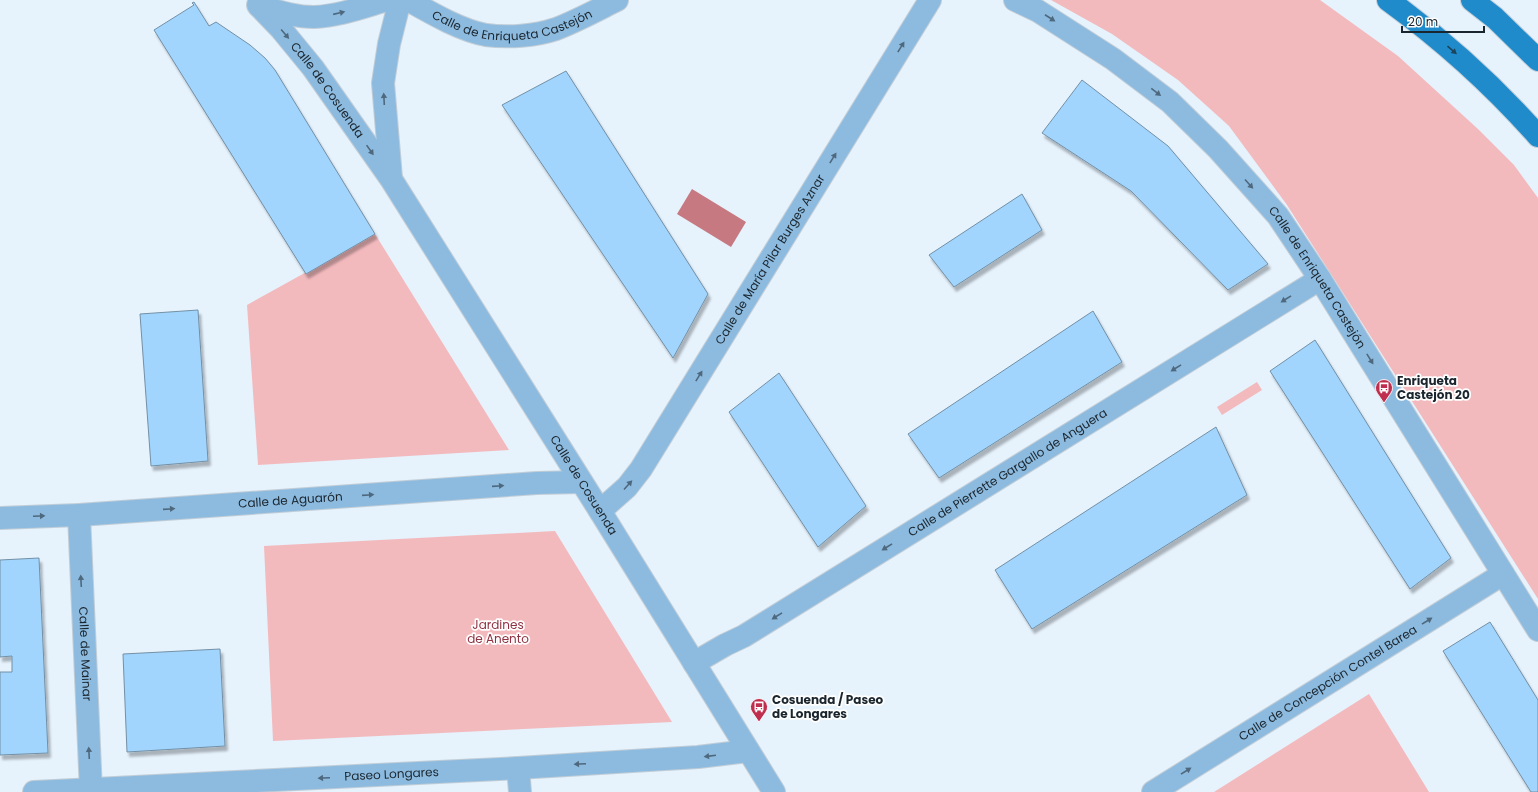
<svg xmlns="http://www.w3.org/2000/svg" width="1538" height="792" viewBox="0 0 1538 792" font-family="Poppins,sans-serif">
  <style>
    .green { fill: #f3babe }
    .water { fill: #c67981 }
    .building { fill: #a1d5fd; stroke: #7390a6; filter: url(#shadow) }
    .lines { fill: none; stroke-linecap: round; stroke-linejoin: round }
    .minor-casing { stroke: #c1cdd7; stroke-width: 24 }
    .major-casing { stroke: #c1cdd7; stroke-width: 24 }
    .minor { stroke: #8dbbdf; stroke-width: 22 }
    .major { stroke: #1f8bcb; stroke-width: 22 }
    .oneway { fill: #4e687e }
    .oneway2 { fill: #1c445d }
    .labels { text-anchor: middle; stroke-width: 3.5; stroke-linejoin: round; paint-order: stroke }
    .street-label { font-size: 12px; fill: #1a252e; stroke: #fefefe }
    .poi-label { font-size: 12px; font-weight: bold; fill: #1a252e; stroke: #fefefe; text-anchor: start }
    .park-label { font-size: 12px; fill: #903242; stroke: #fefefe }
  </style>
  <defs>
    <filter id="shadow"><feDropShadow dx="2.5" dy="4.5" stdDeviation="1" flood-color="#0004"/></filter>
  </defs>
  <rect width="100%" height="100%" fill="#e6f2fc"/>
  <g class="green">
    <polygon points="1051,0 1320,0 1398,56 1478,129 1514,165 1538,198 1538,599 1287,205 1229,126 1178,80 1112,34"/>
    <polygon points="375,234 509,450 258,465 247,305"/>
    <polygon points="1257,382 1262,390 1222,415 1217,407"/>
    <polygon points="555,531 672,722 273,741 264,546"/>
    <polygon points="1369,694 1429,792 1214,792"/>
  </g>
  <polygon class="water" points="692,189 746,222 731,247 677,214"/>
  <g class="building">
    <polygon points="194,2 209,26 216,22 250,45 265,58 275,70 375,234 306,274 154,30 194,5 192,3"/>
    <polygon points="566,71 708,294 673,358 502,105"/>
    <polygon points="1082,80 1168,146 1268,264 1228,290 1131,191 1042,133"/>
    <polygon points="1022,194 1042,230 954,287 929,255"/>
    <polygon points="198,310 208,461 151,466 140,314"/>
    <polygon points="1093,311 1122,362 939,478 908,434"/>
    <polygon points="1315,340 1451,558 1410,589 1270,371"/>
    <polygon points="779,373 866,506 818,547 729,412"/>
    <polygon points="1216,427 1247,495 1032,629 995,570"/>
    <polygon points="39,558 48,753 0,755 0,672 12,672 12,656 0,657 0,560"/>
    <polygon points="1490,622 1538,700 1538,792 1531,792 1443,651"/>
    <polygon points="220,649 225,746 127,752 123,654"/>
  </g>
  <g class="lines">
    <defs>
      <g id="minor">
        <path id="s1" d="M408,0C431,13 460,30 486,35C508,38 535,36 556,29C577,21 597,10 617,0"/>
        <path id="s2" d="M1015,0L1038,11L1113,59L1170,102L1218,149L1278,216L1320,279L1538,630"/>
        <path id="s3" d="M258,5L281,29L313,68L391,179L600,511L774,792"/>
        <path d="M259,6C277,11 295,17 314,17C339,16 363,7 387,0"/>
        <polyline points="391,178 383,83 389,44 400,0"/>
        <path id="s4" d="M600,511L627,487L641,469L930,0"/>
        <path id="s5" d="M79,515L91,792"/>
        <path id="s6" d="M0,518L79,515L537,483L581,482"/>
        <path id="s7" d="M694,663L725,645L744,636L1320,279"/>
        <polyline points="518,768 520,792"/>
        <path id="s8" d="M34,792L518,768L698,757L748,751"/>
        <path id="s9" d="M1153,792L1503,574"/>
      </g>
      <g id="major">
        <path d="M1388,0C1443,40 1493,85 1538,136"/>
        <polyline points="1472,0 1495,18 1538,60"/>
      </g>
    </defs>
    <use href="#minor" class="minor-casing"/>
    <use href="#major" class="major-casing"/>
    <use href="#minor" class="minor"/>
    <use href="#major" class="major"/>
  </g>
  <defs><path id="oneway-solid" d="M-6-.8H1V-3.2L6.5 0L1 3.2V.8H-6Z"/></defs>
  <g class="oneway">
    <use href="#oneway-solid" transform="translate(339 13) rotate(-13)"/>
    <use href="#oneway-solid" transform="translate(1050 18) rotate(33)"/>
    <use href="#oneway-solid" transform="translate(285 34) rotate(50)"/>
    <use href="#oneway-solid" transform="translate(901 47) rotate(-58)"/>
    <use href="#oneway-solid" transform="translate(1156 92) rotate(38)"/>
    <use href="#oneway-solid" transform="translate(384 99) rotate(-93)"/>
    <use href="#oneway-solid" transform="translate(370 150) rotate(55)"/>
    <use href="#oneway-solid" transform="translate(833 158) rotate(-58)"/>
    <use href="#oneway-solid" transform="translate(1249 184) rotate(48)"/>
    <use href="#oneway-solid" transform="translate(1286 299) rotate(148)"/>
    <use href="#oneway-solid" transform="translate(1370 359) rotate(58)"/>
    <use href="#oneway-solid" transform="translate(1176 368) rotate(148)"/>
    <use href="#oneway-solid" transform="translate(699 376) rotate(-58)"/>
    <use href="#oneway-solid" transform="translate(628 485) rotate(-48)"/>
    <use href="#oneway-solid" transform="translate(498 486) rotate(-4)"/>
    <use href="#oneway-solid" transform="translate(368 495) rotate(-4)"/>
    <use href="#oneway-solid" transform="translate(169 509) rotate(-4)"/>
    <use href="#oneway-solid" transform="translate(39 516) rotate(-2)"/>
    <use href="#oneway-solid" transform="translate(887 547) rotate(148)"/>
    <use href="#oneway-solid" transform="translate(81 581) rotate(-93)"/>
    <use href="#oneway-solid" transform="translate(777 616) rotate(148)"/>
    <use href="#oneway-solid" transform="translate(1427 621) rotate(-32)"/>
    <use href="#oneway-solid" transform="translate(89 753) rotate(-93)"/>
    <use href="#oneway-solid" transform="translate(710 756) rotate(173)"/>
    <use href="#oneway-solid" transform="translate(580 764) rotate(177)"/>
    <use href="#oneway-solid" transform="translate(1186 771) rotate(-32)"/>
    <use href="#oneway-solid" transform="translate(324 778) rotate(177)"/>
  </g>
  <use class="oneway2" href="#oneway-solid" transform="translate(1452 50) rotate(41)"/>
  <defs>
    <symbol id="bus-pin" viewBox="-11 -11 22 30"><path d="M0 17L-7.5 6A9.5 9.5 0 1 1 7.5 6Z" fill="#bf2e4e" stroke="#fefefe"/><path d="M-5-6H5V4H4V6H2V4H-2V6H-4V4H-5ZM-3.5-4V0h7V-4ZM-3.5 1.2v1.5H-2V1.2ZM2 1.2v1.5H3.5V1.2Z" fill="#fff"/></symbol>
  </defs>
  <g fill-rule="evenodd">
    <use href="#bus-pin" x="1374" y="378" width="20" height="27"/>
    <use href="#bus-pin" x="749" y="697" width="20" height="27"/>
  </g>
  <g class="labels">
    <g class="street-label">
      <text dy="4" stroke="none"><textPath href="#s1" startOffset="112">Calle de Enriqueta Castejón</textPath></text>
      <text dy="4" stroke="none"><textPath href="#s3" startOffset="110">Calle de Cosuenda</textPath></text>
      <text dy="4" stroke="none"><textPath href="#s4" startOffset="305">Calle de María Pilar Burges Aznar</textPath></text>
      <text dy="4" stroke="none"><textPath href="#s2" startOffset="416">Calle de Enriqueta Castejón</textPath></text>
      <text dy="4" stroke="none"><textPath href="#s7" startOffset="367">Calle de Pierrette Gargallo de Anguera</textPath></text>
      <text dy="4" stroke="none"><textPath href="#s3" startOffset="581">Calle de Cosuenda</textPath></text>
      <text dy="4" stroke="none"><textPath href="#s6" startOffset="291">Calle de Aguarón</textPath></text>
      <text dy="4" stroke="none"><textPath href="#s5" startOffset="139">Calle de Mainar</textPath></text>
      <text dy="4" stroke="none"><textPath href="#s9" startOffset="206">Calle de Concepción Contel Barea</textPath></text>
      <text dy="4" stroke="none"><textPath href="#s8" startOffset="358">Paseo Longares</textPath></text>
    </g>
    <g class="poi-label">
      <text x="1397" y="385">Enriqueta<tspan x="1397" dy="14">Castejón 20</tspan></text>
      <text x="772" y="704">Cosuenda / Paseo<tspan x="772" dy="14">de Longares</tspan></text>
    </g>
    <g class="park-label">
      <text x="498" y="629">Jardines<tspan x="498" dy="14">de Anento</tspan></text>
    </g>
  </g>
  <path d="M1402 26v6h82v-6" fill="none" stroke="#1a252e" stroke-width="2"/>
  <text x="1408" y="26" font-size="12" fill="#1a252e" stroke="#fefefe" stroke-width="3" paint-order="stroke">20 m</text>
</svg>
